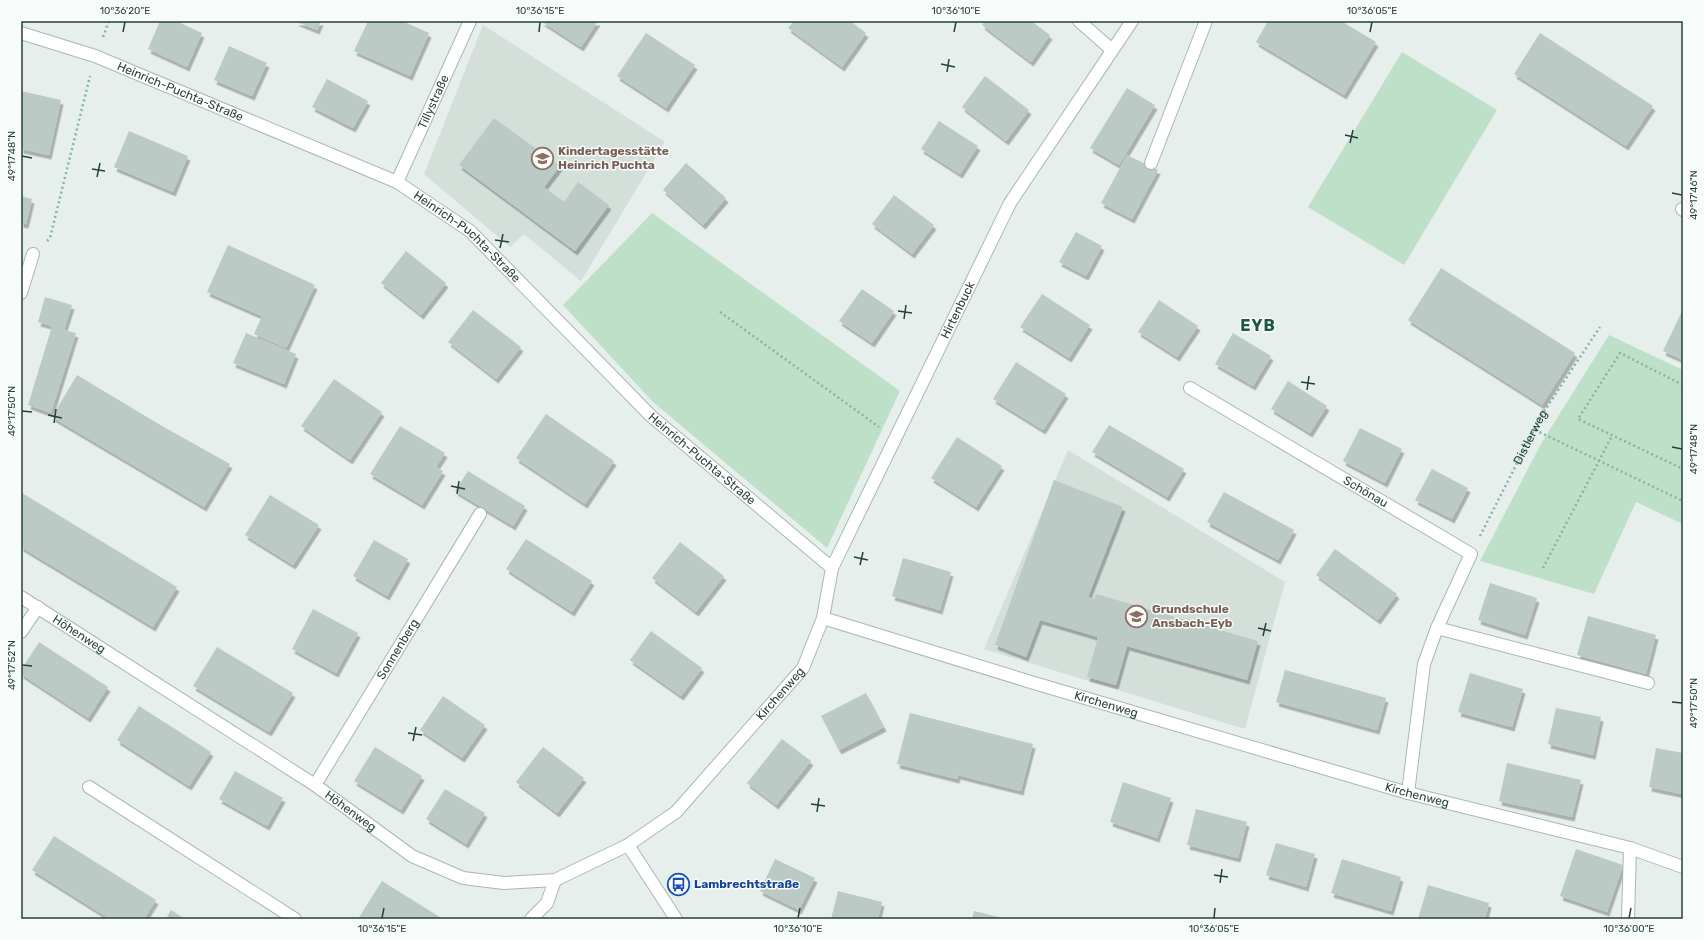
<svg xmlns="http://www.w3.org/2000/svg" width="1704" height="940" viewBox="0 0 1704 940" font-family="Rubik,sans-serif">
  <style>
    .built { fill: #d4dfda }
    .green { fill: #bfe0c8 }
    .building { fill: #bbcac4; filter: url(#shadow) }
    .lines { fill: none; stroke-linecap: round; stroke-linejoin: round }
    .minor-casing { stroke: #a8b8b2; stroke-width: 14 }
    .path { stroke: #86b3a5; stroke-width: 2.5; stroke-dasharray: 2 3; stroke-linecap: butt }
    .minor { stroke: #fff; stroke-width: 12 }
    .ticks { fill: none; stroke: #24423a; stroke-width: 1.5 }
    .labels { text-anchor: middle; stroke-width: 3; stroke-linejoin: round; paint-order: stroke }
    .street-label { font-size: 12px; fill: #24423a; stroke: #f7fbf9 }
    .education-label { font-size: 12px; font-weight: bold; fill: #785e54; stroke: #f7fbf9; text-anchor: start }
    .transit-label { font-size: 12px; font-weight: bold; fill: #164399; stroke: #f7fbf9; text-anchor: start }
    .district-label { font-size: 16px; font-weight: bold; letter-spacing: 1px; fill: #1f5548; stroke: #f7fbf9 }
    .neatline { fill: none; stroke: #24423a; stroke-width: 1.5 }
    .ticks-label { font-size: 10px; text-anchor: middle; fill: #24423a }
  </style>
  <defs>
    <filter id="shadow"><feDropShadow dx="2.5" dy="4.5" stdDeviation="0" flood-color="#0004"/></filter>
  </defs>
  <rect width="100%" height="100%" fill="#e6efeb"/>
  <g class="built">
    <polygon points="483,25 665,142 581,281 524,234 510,247 424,174"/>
    <polygon points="1068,450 1285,582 1245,729 984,649"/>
  </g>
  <g class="green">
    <polygon points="1402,52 1497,110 1404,265 1308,207"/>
    <polygon points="652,213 900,391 827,548 653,402 563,305"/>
    <polygon points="1609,335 1683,370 1683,524 1636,502 1594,594 1480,561 1542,442"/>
  </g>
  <g class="building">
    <polygon points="160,21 176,21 202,33 187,67 148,49"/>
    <polygon points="295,21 321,21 317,30"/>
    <polygon points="368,21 402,21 429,33 410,76 354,51"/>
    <polygon points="541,21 598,21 581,47"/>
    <polygon points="794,21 850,21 866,33 842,67 788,28"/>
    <polygon points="985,21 1031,21 1050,35 1031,62 982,25"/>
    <polygon points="1268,21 1341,21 1376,42 1344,95 1256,42"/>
    <polygon points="646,33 695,65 666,108 617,76"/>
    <polygon points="1540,33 1653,106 1626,146 1514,74"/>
    <polygon points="229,46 267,63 252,96 214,80"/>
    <polygon points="985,76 1029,110 1006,141 962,107"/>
    <polygon points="327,79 368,101 353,128 312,107"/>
    <polygon points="1127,88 1155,105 1119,165 1090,148"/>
    <polygon points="21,91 61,100 49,155 21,149"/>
    <polygon points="494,118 560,166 544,187 564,202 578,182 609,205 575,251 459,165"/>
    <polygon points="939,121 978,146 960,174 921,149"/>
    <polygon points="129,131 188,156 173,192 114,167"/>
    <polygon points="1127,155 1158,170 1132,219 1101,203"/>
    <polygon points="686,163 726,198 703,225 663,190"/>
    <polygon points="894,195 934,225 912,254 872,224"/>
    <polygon points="21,196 32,199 26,224 21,223"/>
    <polygon points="1076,232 1102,246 1086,276 1059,262"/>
    <polygon points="228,245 315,285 286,348 254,334 262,316 207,292"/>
    <polygon points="406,251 446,283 421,315 381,283"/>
    <polygon points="1441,268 1575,353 1542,405 1408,320"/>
    <polygon points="862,289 894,311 872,343 839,321"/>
    <polygon points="1042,294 1090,325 1069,358 1020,327"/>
    <polygon points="45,297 72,305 64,330 76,333 51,413 28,405 52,326 38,322"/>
    <polygon points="1159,300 1198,326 1177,357 1138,332"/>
    <polygon points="1683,309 1683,360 1663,351"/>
    <polygon points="473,310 521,347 496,379 448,342"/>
    <polygon points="246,333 296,354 284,384 233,363"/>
    <polygon points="1233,333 1271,356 1253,386 1215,364"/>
    <polygon points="1016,362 1066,394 1043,430 993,399"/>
    <polygon points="77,375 162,426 230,464 204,507 52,417"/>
    <polygon points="334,379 382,412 350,460 301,426"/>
    <polygon points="1288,381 1327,406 1310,433 1271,409"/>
    <polygon points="546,414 614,461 585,504 516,458"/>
    <polygon points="1109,425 1184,469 1167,497 1092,452"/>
    <polygon points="400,426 445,453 436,467 443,471 422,505 370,474"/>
    <polygon points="1360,428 1402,449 1385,483 1343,461"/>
    <polygon points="957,437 1002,466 976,507 931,478"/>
    <polygon points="1432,469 1468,488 1452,519 1415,500"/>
    <polygon points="468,471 525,506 513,526 455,491"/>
    <polygon points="1054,480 1123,507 1088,597 1094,599 1096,594 1258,641 1247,680 1127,646 1116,685 1087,677 1098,637 1040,620 1026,657 995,645"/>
    <polygon points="1224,492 1294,530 1278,560 1207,522"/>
    <polygon points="22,493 177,587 153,627 21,547"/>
    <polygon points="270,495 319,525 293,565 245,535"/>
    <polygon points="526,539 592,581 572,612 506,569"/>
    <polygon points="374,540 408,559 387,596 353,576"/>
    <polygon points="680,542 724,576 696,612 652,578"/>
    <polygon points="1335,549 1397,594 1378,620 1316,575"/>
    <polygon points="903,558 951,572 940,610 892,596"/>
    <polygon points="1490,583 1537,598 1525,635 1478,620"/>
    <polygon points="313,609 358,633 336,673 292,649"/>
    <polygon points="1588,616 1656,635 1646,674 1577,655"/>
    <polygon points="651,631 702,668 681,696 630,660"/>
    <polygon points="39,642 108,687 88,718 21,674 21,670"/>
    <polygon points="217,647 293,693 269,732 193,686"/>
    <polygon points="1285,670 1386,698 1377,730 1276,702"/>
    <polygon points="1470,673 1523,689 1512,727 1458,712"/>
    <polygon points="866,693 884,727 839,750 821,716"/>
    <polygon points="443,696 485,725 462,758 420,730"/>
    <polygon points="139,706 211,752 189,786 117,740"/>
    <polygon points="1556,708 1601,717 1593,755 1548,744"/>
    <polygon points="910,713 1033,744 1021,791 958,775 957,779 897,764"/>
    <polygon points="782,739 811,761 776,805 747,783"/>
    <polygon points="375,747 422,776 401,810 354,781"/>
    <polygon points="543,747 584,778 557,813 516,782"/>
    <polygon points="1656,748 1683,753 1682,794 1649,787"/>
    <polygon points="1507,763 1581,780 1572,817 1499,801"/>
    <polygon points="235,771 283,798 267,826 219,799"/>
    <polygon points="1123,782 1171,798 1157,838 1110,822"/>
    <polygon points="445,789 485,813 466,844 426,819"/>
    <polygon points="1196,809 1247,822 1238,858 1187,845"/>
    <polygon points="54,836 156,900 144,919 110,919 32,870"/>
    <polygon points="1276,843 1315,854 1306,887 1266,875"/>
    <polygon points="1576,849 1623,865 1607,912 1560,896"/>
    <polygon points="775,859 815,878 799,910 760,891"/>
    <polygon points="1342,859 1401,877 1391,911 1331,893"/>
    <polygon points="382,881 443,919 358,919"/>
    <polygon points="1428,885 1489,903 1485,919 1418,919"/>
    <polygon points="838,891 882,902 878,919 831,919"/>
    <polygon points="171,910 185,919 166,919"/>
    <polygon points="974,911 1003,918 1003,919 972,919"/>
  </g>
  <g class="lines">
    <defs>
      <g id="minor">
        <polyline points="1079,21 1112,50"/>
        <path id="s2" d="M21,33L95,56L397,182L470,231L651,416L832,568"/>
        <polyline points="1151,163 1206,21"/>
        <path id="s3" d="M397,182L470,21"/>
        <polyline points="1682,209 1683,210"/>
        <polyline points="21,293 33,254"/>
        <path id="s4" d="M1190,388L1471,554L1437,628L1424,664L1408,793"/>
        <path id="s5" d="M21,597L315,785L412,856L463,878L504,883L555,880L628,845L676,919"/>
        <path id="s6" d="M823,618L1034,683L1408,793L1630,848L1683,867"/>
        <polyline points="1437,628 1648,683"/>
        <polyline points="21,632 38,607"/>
        <path id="s7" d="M315,785L480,514"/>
        <polyline points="89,787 295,919"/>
        <path id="s8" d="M628,845L676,812L803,668L823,618L832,568L1010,203L1132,21"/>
        <polyline points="531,919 547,903 555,880"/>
        <polyline points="1628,919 1630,848"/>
      </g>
    </defs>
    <use href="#minor" class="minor-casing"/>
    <g class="path">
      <polyline points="103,37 109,21"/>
      <polyline points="47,241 50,238 90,76"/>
      <polyline points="720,312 879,427"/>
      <polyline points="1683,385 1620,353 1578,419 1683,469"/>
      <polyline points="1535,430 1683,501"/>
      <path id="s1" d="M1480,536L1541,416L1600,327"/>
      <polyline points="1543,568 1612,436"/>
    </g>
    <use href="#minor" class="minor"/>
  </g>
  <path class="ticks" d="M123,32L125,22M539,32L540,22M954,32L956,22M1370,32L1372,22M941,64L955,67M947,72L949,59M1345,135L1358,138M1350,143L1353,130M22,156L32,158M92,169L105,171M97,177L100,163M1672,193L1682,195M495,240L509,242M500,248L503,234M898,311L912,313M904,319L906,305M1301,382L1315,384M1307,390L1309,376M22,411L32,412M48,415L62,418M54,423L56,409M1672,447L1682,449M451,486L465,489M457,494L459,481M854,557L868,560M860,565L863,552M1258,628L1271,631M1263,636L1266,623M22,665L32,666M1672,702L1682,703M408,733L422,735M413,741L416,727M811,804L825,806M817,812L819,798M1214,875L1228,877M1220,883L1222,869M382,918L384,908M798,918L800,908M1214,918L1215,908M1629,918L1631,908"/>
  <defs>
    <symbol id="school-ring" viewBox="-11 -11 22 22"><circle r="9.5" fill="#f7fbf9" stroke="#8d6e63" stroke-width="1.5"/><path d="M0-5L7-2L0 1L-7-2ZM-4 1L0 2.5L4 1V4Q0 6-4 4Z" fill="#8d6e63"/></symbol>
    <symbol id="bus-ring" viewBox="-11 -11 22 22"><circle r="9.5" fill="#f7fbf9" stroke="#1a4fb4" stroke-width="1.5"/><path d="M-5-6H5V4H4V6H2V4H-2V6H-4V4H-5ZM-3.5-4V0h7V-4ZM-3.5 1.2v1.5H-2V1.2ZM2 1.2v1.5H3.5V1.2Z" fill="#1a4fb4"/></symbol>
  </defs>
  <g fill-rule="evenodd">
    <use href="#school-ring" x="530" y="146" width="25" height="25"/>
    <use href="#school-ring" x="1124" y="604" width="25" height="25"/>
    <use href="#bus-ring" x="666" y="872" width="25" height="25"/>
  </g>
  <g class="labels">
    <g class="street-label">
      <text dy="4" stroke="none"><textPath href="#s2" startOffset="170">Heinrich-Puchta-Straße</textPath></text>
      <text dy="4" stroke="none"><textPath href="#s3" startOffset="88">Tillystraße</textPath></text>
      <text dy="4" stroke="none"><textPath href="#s2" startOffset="494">Heinrich-Puchta-Straße</textPath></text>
      <text dy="4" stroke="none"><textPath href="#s8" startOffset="642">Hirtenbuck</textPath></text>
      <text dy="4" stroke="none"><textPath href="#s1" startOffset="111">Distlerweg</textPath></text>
      <text dy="4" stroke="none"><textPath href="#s2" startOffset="818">Heinrich-Puchta-Straße</textPath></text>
      <text dy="4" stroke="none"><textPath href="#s4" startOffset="204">Schönau</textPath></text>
      <text dy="4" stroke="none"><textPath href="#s5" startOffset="69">Höhenweg</textPath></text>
      <text dy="4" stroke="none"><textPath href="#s7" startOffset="159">Sonnenberg</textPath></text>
      <text dy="4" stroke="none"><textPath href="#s8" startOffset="216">Kirchenweg</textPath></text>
      <text dy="4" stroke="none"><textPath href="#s6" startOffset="296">Kirchenweg</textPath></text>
      <text dy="4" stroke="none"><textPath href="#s6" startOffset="620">Kirchenweg</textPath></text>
      <text dy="4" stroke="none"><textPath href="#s5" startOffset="393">Höhenweg</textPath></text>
    </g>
    <g class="education-label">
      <text x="558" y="155">Kindertagesstätte<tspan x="558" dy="14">Heinrich Puchta</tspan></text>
      <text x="1152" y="613">Grundschule<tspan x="1152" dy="14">Ansbach-Eyb</tspan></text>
    </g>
    <g class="transit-label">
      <text x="694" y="888">Lambrechtstraße</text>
    </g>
    <g class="district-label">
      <text x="1258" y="331">EYB</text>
    </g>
  </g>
  <rect width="1704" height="940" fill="none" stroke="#f7fbf9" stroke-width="44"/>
  <rect x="22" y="22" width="1660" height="896" class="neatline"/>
  <g class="ticks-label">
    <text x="125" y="14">10°36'20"E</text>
    <text x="540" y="14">10°36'15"E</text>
    <text x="956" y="14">10°36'10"E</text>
    <text x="1372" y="14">10°36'05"E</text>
    <text transform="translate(11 156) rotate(-90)" y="4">49°17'48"N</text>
    <text transform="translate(1693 195) rotate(-90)" y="4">49°17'46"N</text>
    <text transform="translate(11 411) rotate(-90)" y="4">49°17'50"N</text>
    <text transform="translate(1693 449) rotate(-90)" y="4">49°17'48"N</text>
    <text transform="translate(11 665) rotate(-90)" y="4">49°17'52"N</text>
    <text transform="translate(1693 703) rotate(-90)" y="4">49°17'50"N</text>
    <text x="382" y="932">10°36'15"E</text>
    <text x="798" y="932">10°36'10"E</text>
    <text x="1214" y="932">10°36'05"E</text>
    <text x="1629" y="932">10°36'00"E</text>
  </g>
</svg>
